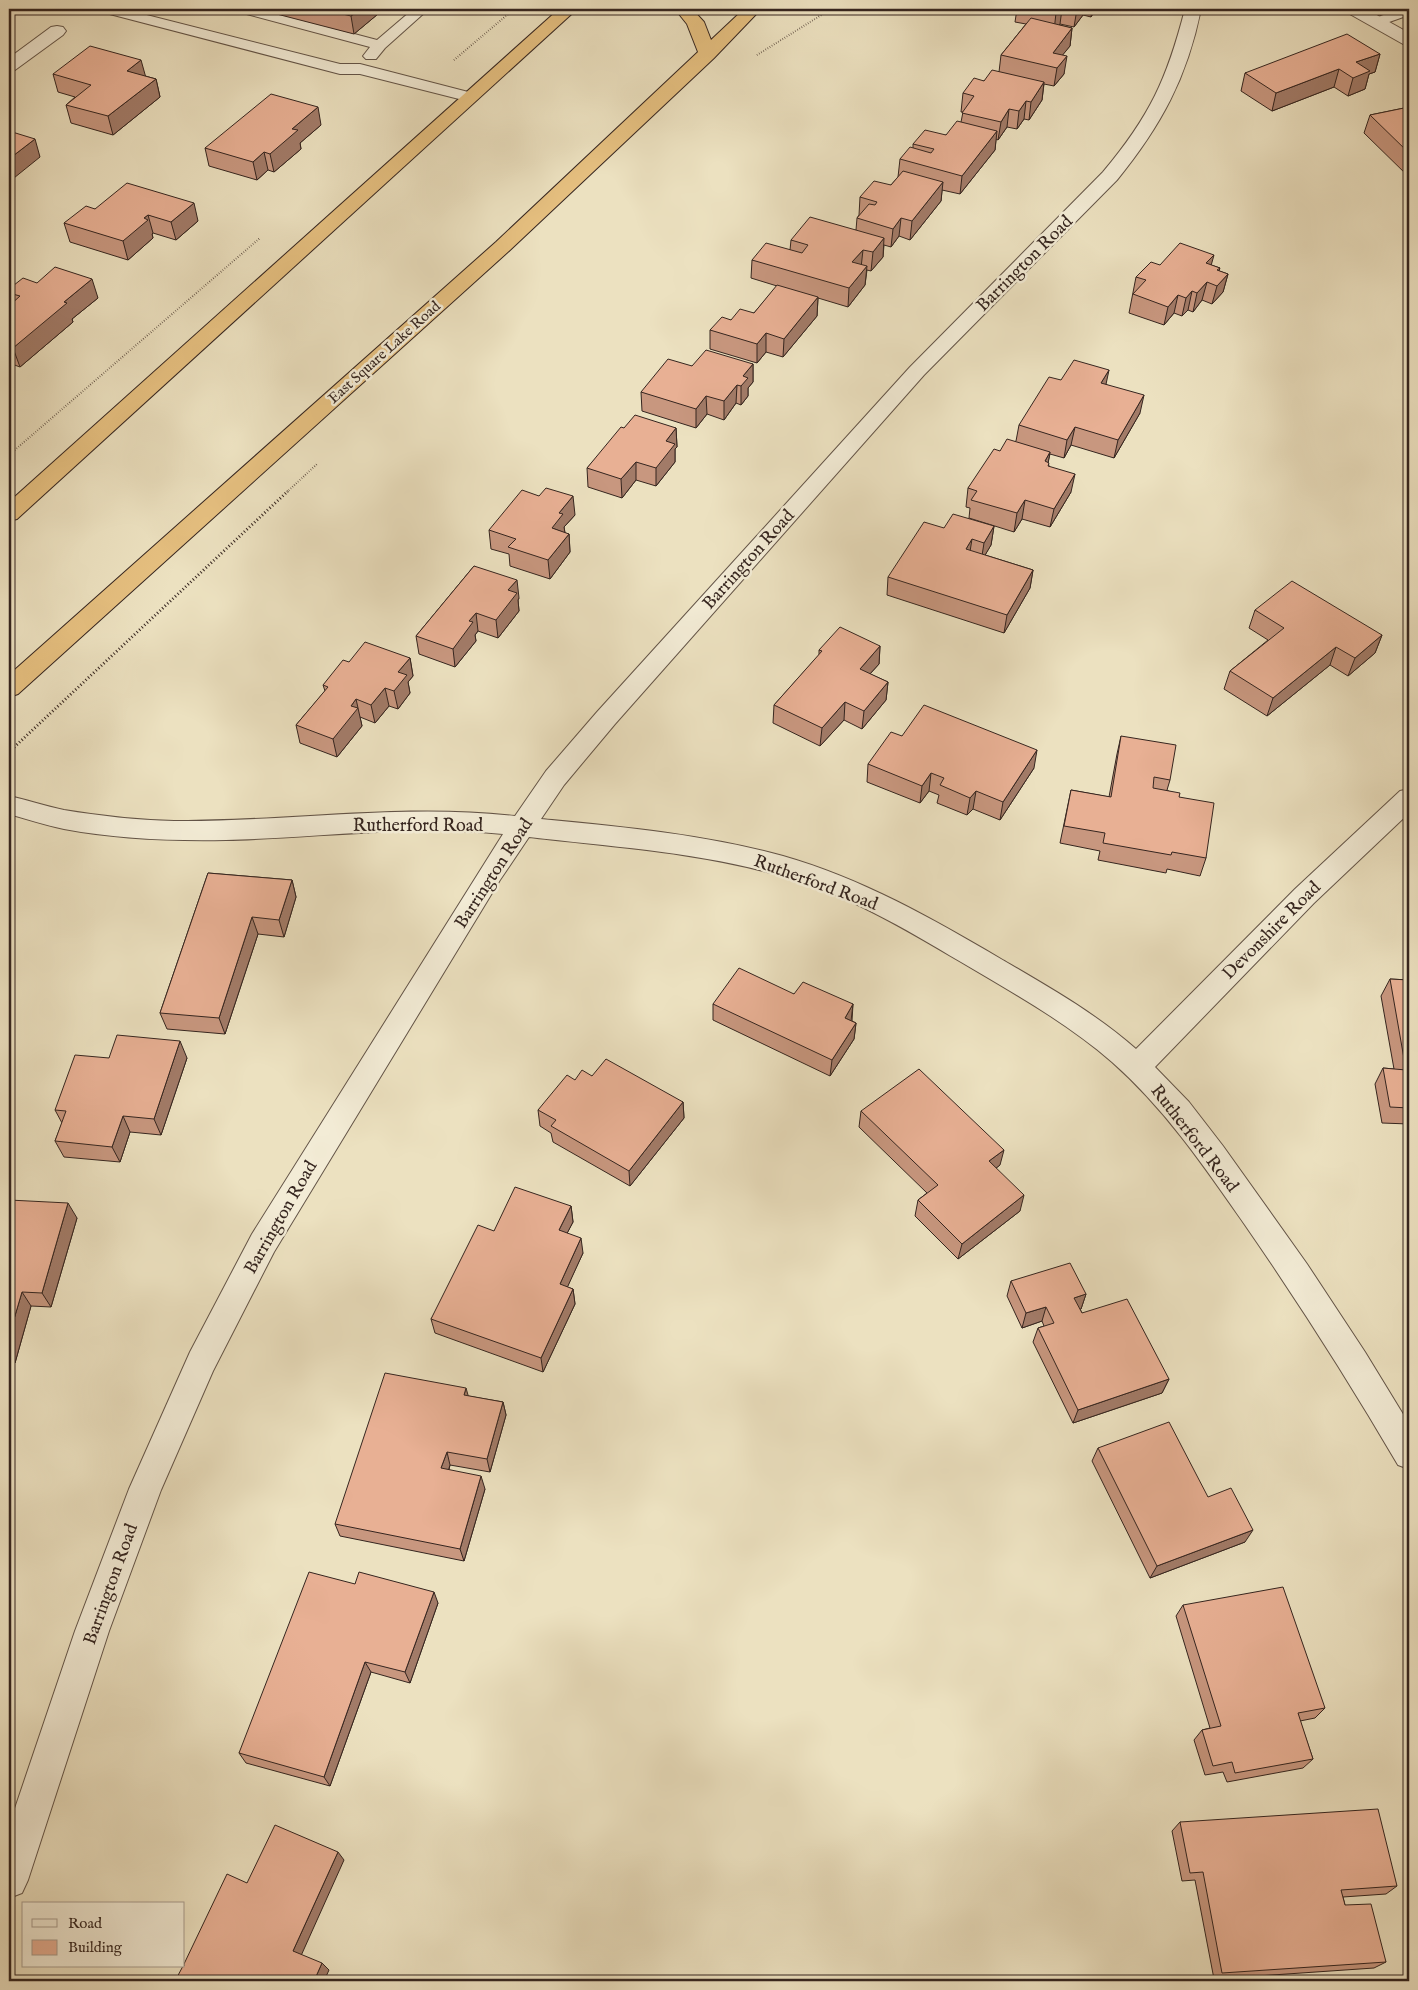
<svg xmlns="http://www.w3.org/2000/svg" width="1418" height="1990" viewBox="0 0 1418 1990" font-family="'IM FELL English',serif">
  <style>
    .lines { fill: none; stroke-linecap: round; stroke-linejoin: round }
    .service-casing { stroke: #635447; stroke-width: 2 }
    .minor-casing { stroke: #635447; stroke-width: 2 }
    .trunk-casing { stroke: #35251f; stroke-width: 2 }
    .path-far1 { stroke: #35251f; stroke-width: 2; stroke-dasharray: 0.5 2; stroke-linecap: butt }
    .path { stroke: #35251f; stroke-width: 3; stroke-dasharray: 1 2.5; stroke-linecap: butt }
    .service { fill: #f3ecd6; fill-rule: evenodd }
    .minor { fill: #f3ecd6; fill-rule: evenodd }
    .trunk { fill: #e6c080; fill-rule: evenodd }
    .wall { fill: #c8977f; stroke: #35251f }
    .shaded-wall { fill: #a27b68; stroke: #35251f }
    .building { fill: #e8b094; stroke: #35251f }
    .labels { text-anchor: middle; stroke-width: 5; stroke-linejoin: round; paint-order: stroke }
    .far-street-label { font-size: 15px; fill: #35251f; stroke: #f3ecd6 }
    .street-label { font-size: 18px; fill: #35251f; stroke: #f3ecd6 }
  </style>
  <rect width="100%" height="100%" fill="#ece1c0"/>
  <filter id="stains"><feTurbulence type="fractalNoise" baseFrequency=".004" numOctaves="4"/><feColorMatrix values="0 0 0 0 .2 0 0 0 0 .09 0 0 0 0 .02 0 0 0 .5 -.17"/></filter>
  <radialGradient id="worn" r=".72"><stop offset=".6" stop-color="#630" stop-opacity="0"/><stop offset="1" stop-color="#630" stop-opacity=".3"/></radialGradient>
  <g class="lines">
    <defs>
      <g id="service">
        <polygon points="100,9 123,9 340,64 360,64 476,94 479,97 476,100 471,102 360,74 340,74 102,12"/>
        <polygon points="237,9 260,9 377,40 411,11 421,11 423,14 385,48 376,59 366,59 363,56 370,47 239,12"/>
        <polygon points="1399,9 1409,9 1409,15 1378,26 1373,25 1371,22 1373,19"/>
      </g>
      <g id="minor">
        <path d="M1185,9H1201C1187,78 1161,126 1117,180L924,375L615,724L564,785L541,819C622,827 704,834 783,856C863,879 931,918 1001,959C1049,987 1095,1013 1136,1049L1295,889L1400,791L1409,789V813L1314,903L1155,1067L1189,1102L1223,1146L1307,1264L1365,1352L1409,1424V1469L1398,1465C1350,1383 1299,1303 1245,1225C1204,1166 1166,1110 1112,1062C1066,1022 1013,993 961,962C904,928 846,894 782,876C699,852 614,847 529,837L500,880L274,1252L213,1371L161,1490L109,1631L28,1880L22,1893L9,1898V1826L75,1631L129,1489L190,1352L252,1234L503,834C411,824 318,838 226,840C172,841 117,839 64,829C45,825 27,819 9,814V796C27,800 45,806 64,810C100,816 137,820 174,821C288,822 402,803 515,816L546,771L597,712L910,367L1103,172C1150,116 1167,79 1185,9Z"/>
        <polygon points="1346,9 1366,9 1409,33 1409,45 1403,44 1348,13"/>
        <polygon points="57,26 63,27 66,31 63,35 15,70 9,71 9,58 51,27"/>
      </g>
      <g id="trunk">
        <polygon points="559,9 577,9 17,519 9,521 9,502"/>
        <polygon points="675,9 692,9 704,22 711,40 744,9 761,9 714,58 510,250 18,694 9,697 9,675 496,242 698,52 687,24"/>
      </g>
    </defs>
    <use href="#service" class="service-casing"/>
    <use href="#minor" class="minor-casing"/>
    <use href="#trunk" class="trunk-casing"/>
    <g class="path-far1">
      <polyline points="757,55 831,9"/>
      <polyline points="454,60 514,9"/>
      <polyline points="9,455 260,238"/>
      <polyline points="287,492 317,464"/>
    </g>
    <polyline class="path" points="9,752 288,491"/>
    <use href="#service" class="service"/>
    <use href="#minor" class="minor"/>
    <use href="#trunk" class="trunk"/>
  </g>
  <g class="wall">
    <polygon points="269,9 384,9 354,34 269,12"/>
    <polygon points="1017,9 1095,9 1094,12 1091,17 1083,15 1074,27 1060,24 1059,25 1072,28 1070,46 1062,55 1064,74 1054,86 1044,84 1042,100 1029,120 1024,119 1017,129 1007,127 998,140 996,139 995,150 960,194 942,190 941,201 910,240 899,236 891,247 884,245 883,257 871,271 867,270 865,285 848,307 818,298 817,316 783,357 766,352 757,363 710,349 710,330 731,320 754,313 777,286 751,278 752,260 790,250 791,240 856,230 857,218 859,215 860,197 891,185 898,177 900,159 913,148 913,144 946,135 961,122 963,112 961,112 963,93 999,72 1001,55 1026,24 1015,22"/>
    <polygon points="1380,54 1375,72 1369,74 1365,89 1348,96 1334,87 1272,111 1241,91 1245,73"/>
    <polygon points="53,74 145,76 156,79 160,97 113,135 71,123 66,105 75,97 58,92"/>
    <polygon points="1409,107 1409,177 1364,133 1370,115"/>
    <polygon points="321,125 300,143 301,149 274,172 268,170 257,180 209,166 205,148"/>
    <polygon points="95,209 198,221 176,240 153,233 152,234 153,238 128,260 70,242 64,223"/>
    <polygon points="1211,265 1220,268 1219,271 1228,274 1223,292 1212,304 1202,300 1193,312 1188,310 1182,316 1174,313 1164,325 1129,313 1136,277"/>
    <polygon points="9,289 98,298 72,319 73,322 20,367 9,363 9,306 10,304 9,300"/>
    <polygon points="753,364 753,382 748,388 748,396 741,405 736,403 724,420 707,414 696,428 642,411 641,392 692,366"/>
    <polygon points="1061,380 1106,384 1140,413 1114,458 1071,445 1064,458 1050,454 1048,462 1049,466 1071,492 1050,527 1022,519 1014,532 969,518 970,508 966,507 968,488 1000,451 1016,441 1019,425"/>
    <polygon points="624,428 676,428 677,447 675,449 675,462 656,486 636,480 622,498 588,487 587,468"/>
    <polygon points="575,515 564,527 565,533 569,534 570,552 550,579 510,566 509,554 491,549 489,530"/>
    <polygon points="994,526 991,545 985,555 1033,570 1030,588 1004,633 887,595 888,577 944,528"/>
    <polygon points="474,566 519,598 518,600 519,611 498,638 478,631 475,635 476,641 455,667 419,654 416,636"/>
    <polygon points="1255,610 1382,635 1375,653 1348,676 1330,665 1267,716 1224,689 1230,671 1268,640 1249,628"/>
    <polygon points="880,646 879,664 870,674 888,682 886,700 862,729 844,720 820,746 773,723 774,705 819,655 819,650"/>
    <polygon points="410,658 413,676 408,682 410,693 398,709 389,706 375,723 360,717 362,726 337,757 300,743 296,725 325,691 323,685 349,662"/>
    <polygon points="902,736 1034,768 1000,820 973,809 967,815 937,803 939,795 929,791 920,803 867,782 868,764"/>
    <polygon points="1121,736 1170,780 1167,790 1179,797 1206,858 1200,876 1167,869 1166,873 1098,860 1100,851 1060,843 1071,790 1109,797 1117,754"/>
    <polygon points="208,873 292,880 296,897 284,937 258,934 225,1034 167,1029 160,1013"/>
    <polygon points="1390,979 1409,980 1409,1124 1382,1123 1375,1084 1383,1068 1394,1069 1381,996"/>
    <polygon points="794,994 853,1004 852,1021 856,1023 854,1039 830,1076 713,1020 713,1004"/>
    <polygon points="109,1058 187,1058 161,1135 130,1132 120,1162 64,1157 55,1141 62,1123 55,1110"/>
    <polygon points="592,1076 683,1102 684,1118 630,1186 553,1142 551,1133 540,1126 538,1110 575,1080"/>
    <polygon points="861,1111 1000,1165 996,1168 1020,1211 958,1259 915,1216 918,1200 927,1193 859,1127"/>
    <polygon points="9,1200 77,1218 51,1307 31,1306 15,1363 9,1363"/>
    <polygon points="571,1206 573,1222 567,1233 583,1253 567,1287 573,1289 575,1304 543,1372 435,1333 431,1319 494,1231"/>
    <polygon points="1011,1281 1086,1294 1081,1309 1080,1309 1082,1313 1169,1379 1162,1393 1073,1423 1033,1342 1038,1328 1044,1326 1042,1321 1022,1328 1007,1296"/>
    <polygon points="468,1396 503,1402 506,1415 490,1472 450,1465 449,1470 485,1489 464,1561 340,1536 335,1524"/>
    <polygon points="1098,1448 1208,1497 1245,1542 1150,1578 1092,1461"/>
    <polygon points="355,1584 438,1603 410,1683 371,1672 330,1786 246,1763 239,1753"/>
    <polygon points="1183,1605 1325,1708 1315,1718 1300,1721 1313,1759 1303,1768 1227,1782 1223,1772 1205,1775 1194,1740 1202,1730 1210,1728 1176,1616"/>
    <polygon points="1180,1822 1397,1886 1386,1894 1343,1897 1345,1905 1386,1962 1374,1968 1214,1979 1195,1880 1182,1881 1172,1831"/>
  </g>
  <g class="shaded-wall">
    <polygon points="360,9 384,9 354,34 351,16"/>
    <polygon points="1060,9 1062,9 1060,24 1054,31 1056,13"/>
    <polygon points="1077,9 1085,9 1083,15 1074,27"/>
    <polygon points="1092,9 1095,9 1094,12 1091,17"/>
    <polygon points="1072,28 1070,46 1053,67 1053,53"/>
    <polygon points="1380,54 1375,72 1369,74 1365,89 1348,96 1353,78 1356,62"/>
    <polygon points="1067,56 1064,74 1054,86 1057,68"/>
    <polygon points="141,60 146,78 127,71"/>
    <polygon points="1339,69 1334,87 1272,111 1276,93"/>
    <polygon points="156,79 160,97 113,135 108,116"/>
    <polygon points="1044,82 1042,100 1029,120 1031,102"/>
    <polygon points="1026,101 1024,119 1017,129 1019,111"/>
    <polygon points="318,107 321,125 300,143 301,149 274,172 270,154 292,129"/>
    <polygon points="1009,109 1007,127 998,140 1001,122"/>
    <polygon points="997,131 995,150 960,194 962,176"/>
    <polygon points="35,139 40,157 9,182 9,159"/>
    <polygon points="264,152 268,170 257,180 253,162"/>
    <polygon points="943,182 941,201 910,240 912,221"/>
    <polygon points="194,203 198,221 176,240 171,222"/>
    <polygon points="148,215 153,233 152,234 153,238 128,260 123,241 144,218"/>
    <polygon points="901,218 899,236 891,247 893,229"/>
    <polygon points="884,238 883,257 871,271 873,252"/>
    <polygon points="863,250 861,268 852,262"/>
    <polygon points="1214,255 1209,273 1206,263"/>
    <polygon points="867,266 865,285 848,307 849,288"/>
    <polygon points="1228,274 1223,292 1212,304 1217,286"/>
    <polygon points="92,279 98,298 72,319 73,322 20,367 13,348 64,302"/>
    <polygon points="1207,282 1202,300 1193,312 1197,293"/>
    <polygon points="1192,291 1188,310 1182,316 1186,298"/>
    <polygon points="1178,295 1174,313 1164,325 1168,307"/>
    <polygon points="818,297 817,316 783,357 784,339"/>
    <polygon points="766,333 766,352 757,363 757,344"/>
    <polygon points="753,364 753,382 748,388 748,396 741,405 741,386 743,376"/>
    <polygon points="1109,370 1105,389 1101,383"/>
    <polygon points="737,385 736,403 724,420 724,401"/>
    <polygon points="1144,395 1140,413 1114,458 1118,440"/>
    <polygon points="706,396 707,414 696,428 696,409"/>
    <polygon points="1075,427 1071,445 1064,458 1067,440"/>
    <polygon points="676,428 677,447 675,449 675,462 656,486 656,468 666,441"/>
    <polygon points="1050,452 1047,470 1045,461"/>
    <polygon points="636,462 636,480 622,498 621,479"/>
    <polygon points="1075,474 1071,492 1050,527 1054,509"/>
    <polygon points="573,496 575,515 564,527 565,533 552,528 559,513"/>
    <polygon points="1025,500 1022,519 1014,532 1017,513"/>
    <polygon points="994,526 991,545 981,562 984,543"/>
    <polygon points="569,534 570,552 550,579 548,560"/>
    <polygon points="972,539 969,558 966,549"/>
    <polygon points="1033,570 1030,588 1004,633 1007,615"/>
    <polygon points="517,580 519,598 518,600 519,611 498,638 496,620 508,590"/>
    <polygon points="476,613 478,631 475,635 476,641 455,667 453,649 469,621"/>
    <polygon points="1382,635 1375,653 1348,676 1355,658"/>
    <polygon points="880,646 879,664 858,687 860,669"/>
    <polygon points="1336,647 1330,665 1267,716 1273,698"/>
    <polygon points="410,658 413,676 408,682 410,693 398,709 394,691 398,672"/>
    <polygon points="888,682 886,700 862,729 864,711"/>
    <polygon points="385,688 389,706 375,723 371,705"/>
    <polygon points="356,699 362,726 337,757 333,739 351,706"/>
    <polygon points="845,702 844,720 820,746 822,728"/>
    <polygon points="1037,750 1034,768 1000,820 1003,802"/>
    <polygon points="931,773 929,791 920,803 922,786"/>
    <polygon points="976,791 973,809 967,815 970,798"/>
    <polygon points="292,880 296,897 284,937 279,920"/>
    <polygon points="252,917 258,934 225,1034 219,1018"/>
    <polygon points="853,1004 851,1021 845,1018"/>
    <polygon points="856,1023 854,1039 830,1076 832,1060"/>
    <polygon points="180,1041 187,1058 161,1135 154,1119"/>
    <polygon points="683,1102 684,1118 630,1186 629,1171"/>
    <polygon points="123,1116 130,1132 120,1162 112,1147"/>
    <polygon points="1004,1150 1000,1165 985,1177 989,1161"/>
    <polygon points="1024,1195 1020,1211 958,1259 962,1244"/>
    <polygon points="68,1203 77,1218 51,1307 42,1293"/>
    <polygon points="571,1206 573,1222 561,1245 559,1230"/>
    <polygon points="581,1238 583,1253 562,1299 560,1284"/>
    <polygon points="573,1289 575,1304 543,1372 541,1358"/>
    <polygon points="22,1292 31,1306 15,1363 9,1354 9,1336"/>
    <polygon points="1086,1294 1081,1309 1069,1312 1074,1298"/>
    <polygon points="1046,1307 1042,1321 1022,1328 1026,1313"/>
    <polygon points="1169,1379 1162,1393 1073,1423 1078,1410"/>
    <polygon points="466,1388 470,1402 464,1395"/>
    <polygon points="503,1402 506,1415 490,1472 487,1459"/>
    <polygon points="447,1452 450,1465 445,1481 441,1468"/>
    <polygon points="481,1476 485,1489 464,1561 460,1549"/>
    <polygon points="1253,1530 1245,1542 1150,1578 1157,1566"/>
    <polygon points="434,1592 438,1603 410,1683 405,1672"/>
    <polygon points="365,1662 371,1672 330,1786 324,1777"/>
    <polygon points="338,1852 344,1860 300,1958 293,1951"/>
    <polygon points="322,1963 329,1970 324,1981 314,1981"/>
  </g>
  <g class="building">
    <polygon points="322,9 360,9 351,16"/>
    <polygon points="1038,9 1060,9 1056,13"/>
    <polygon points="1031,18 1072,28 1053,53 1067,56 1057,68 1001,55"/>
    <polygon points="1347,34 1380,54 1356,62 1370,71 1353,78 1339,69 1276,93 1245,73"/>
    <polygon points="90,46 141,60 127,71 156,79 108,116 66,105 91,85 53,74"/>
    <polygon points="992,70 1044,82 1031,102 1026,101 1019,111 1009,109 1001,122 962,113 974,96 963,93 974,78 984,81"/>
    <polygon points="271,94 318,107 292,129 298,130 270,154 264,152 253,162 205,148"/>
    <polygon points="1409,107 1409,153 1370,115"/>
    <polygon points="957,121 997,131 962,176 900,159 910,147 931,153 934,149 913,144 925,130 946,135"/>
    <polygon points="9,131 35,139 9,159"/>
    <polygon points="903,171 943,182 912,221 901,218 893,229 857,218 869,204 875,205 877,202 860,197 874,181 891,185"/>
    <polygon points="127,183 194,203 171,222 148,215 144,218 148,220 123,241 64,223 86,206 95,209"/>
    <polygon points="810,217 884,238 873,252 863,250 852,262 867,266 849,288 752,260 766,243 802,253 808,245 791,240"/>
    <polygon points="1180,243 1214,255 1206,263 1220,268 1217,270 1228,274 1217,286 1207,282 1197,293 1192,291 1186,298 1178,295 1168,307 1133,294 1146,280 1136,277 1151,262 1160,265"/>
    <polygon points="55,267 92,279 64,302 67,303 13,348 9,347 9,306 20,296 9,293 9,289 23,278 37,283"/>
    <polygon points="777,285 818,297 784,339 766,333 757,344 710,330 722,317 731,320 740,309 754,313"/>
    <polygon points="706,350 753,364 743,376 748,378 741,386 737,385 724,401 706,396 696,409 641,392 668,359 692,366"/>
    <polygon points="1074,360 1109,370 1101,383 1144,395 1118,440 1075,427 1067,440 1019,425 1049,377 1061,380"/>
    <polygon points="635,415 676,428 666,441 675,444 656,468 636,462 621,479 587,468 621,427 624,428"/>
    <polygon points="1007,439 1050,452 1045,461 1049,463 1048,466 1075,474 1054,509 1025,500 1017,513 971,500 977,491 968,488 994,449 1000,451"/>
    <polygon points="546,488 573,496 559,513 563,514 552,528 569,534 548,560 508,547 516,539 489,530 522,490 539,496"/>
    <polygon points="953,514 994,526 984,543 972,539 966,549 1033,570 1007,615 888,577 924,522 944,528"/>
    <polygon points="474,566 517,580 508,590 517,593 496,620 476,613 469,621 473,622 453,649 416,636"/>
    <polygon points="1292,581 1382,635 1355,658 1336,647 1273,698 1230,671 1284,628 1255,610"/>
    <polygon points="840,627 880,646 860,669 888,682 864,711 845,702 822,728 774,705 822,651 819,650"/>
    <polygon points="365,642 410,658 398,672 407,675 394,691 385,688 371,705 356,699 351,706 358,708 333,739 296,725 328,687 323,685 343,660 349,662"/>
    <polygon points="924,705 1037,750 1003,802 976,791 970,798 940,785 944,778 931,773 922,786 868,764 891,732 902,736"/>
    <polygon points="1121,736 1176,745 1170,780 1154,777 1153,788 1180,793 1179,797 1214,803 1206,858 1172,852 1171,855 1103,843 1105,833 1064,826 1071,790 1111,797"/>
    <polygon points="208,873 292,880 279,920 252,917 219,1018 160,1013"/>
    <polygon points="739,968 794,994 803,982 853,1004 845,1018 856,1023 832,1060 713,1004"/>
    <polygon points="1390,979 1409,980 1409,1108 1390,1107 1383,1068 1406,1070"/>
    <polygon points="117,1035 180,1041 154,1119 123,1116 112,1147 55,1141 66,1111 55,1110 75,1055 109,1058"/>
    <polygon points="606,1059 683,1102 629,1171 551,1126 556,1120 538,1110 567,1075 575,1080 582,1070 592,1076"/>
    <polygon points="919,1069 1004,1150 989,1161 1024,1195 962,1244 918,1200 938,1185 861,1111"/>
    <polygon points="515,1187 571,1206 559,1230 581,1238 560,1284 573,1289 541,1358 431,1319 478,1225 494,1231"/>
    <polygon points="9,1200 68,1203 42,1293 22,1292 9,1336"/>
    <polygon points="1070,1263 1086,1294 1074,1298 1082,1313 1127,1299 1169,1379 1078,1410 1038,1328 1054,1323 1046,1307 1026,1313 1011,1281"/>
    <polygon points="385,1373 466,1388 464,1395 503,1402 487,1459 447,1452 441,1468 481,1476 460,1549 335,1524"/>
    <polygon points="1169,1422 1208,1497 1231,1488 1253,1530 1157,1566 1098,1448"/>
    <polygon points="309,1572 355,1584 359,1572 434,1592 405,1672 365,1662 324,1777 239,1753"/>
    <polygon points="1283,1587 1325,1708 1298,1713 1313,1759 1235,1773 1232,1762 1213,1766 1202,1730 1221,1726 1183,1605"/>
    <polygon points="1378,1809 1397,1886 1341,1890 1345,1905 1371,1904 1386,1962 1222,1973 1203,1872 1190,1873 1180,1822"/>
    <polygon points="275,1825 338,1852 293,1951 322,1963 314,1981 175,1981 183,1966 184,1966 184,1964 227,1874 247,1883"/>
  </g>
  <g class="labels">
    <g class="far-street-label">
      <text transform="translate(384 352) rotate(-42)" y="5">East Square Lake Road</text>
    </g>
    <g class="street-label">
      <text transform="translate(1024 263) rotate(-45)" y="6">Barrington Road</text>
      <text transform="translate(748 559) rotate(-48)" y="6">Barrington Road</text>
      <text x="418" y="831">Rutherford Road</text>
      <text transform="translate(493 873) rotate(-57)" y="6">Barrington Road</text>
      <text transform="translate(816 882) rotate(20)" y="6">Rutherford Road</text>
      <text transform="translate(1271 930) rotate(-45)" y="6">Devonshire Road</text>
      <text transform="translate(1195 1138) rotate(52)" y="6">Rutherford Road</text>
      <text transform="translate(280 1217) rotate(-60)" y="6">Barrington Road</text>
      <text transform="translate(110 1584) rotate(-70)" y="6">Barrington Road</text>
    </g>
  </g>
  <rect width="1418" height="1990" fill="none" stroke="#ece1c0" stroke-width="30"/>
  <rect x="10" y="10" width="1398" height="1970" fill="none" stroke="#35251f" stroke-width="2.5"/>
  <rect x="15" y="15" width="1388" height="1960" fill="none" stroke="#35251f"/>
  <rect x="22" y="1902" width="162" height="65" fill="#f3ecd6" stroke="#a79c8d"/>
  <rect x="32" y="1919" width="25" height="8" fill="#f3ecd6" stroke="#a79c8d"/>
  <text x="68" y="1928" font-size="15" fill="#35251f">Road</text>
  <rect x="32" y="1940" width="25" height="15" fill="#e8b094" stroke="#a79c8d"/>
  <text x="68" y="1952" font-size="15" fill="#35251f">Building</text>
  <rect width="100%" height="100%" filter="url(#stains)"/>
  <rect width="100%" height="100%" fill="url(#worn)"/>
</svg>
